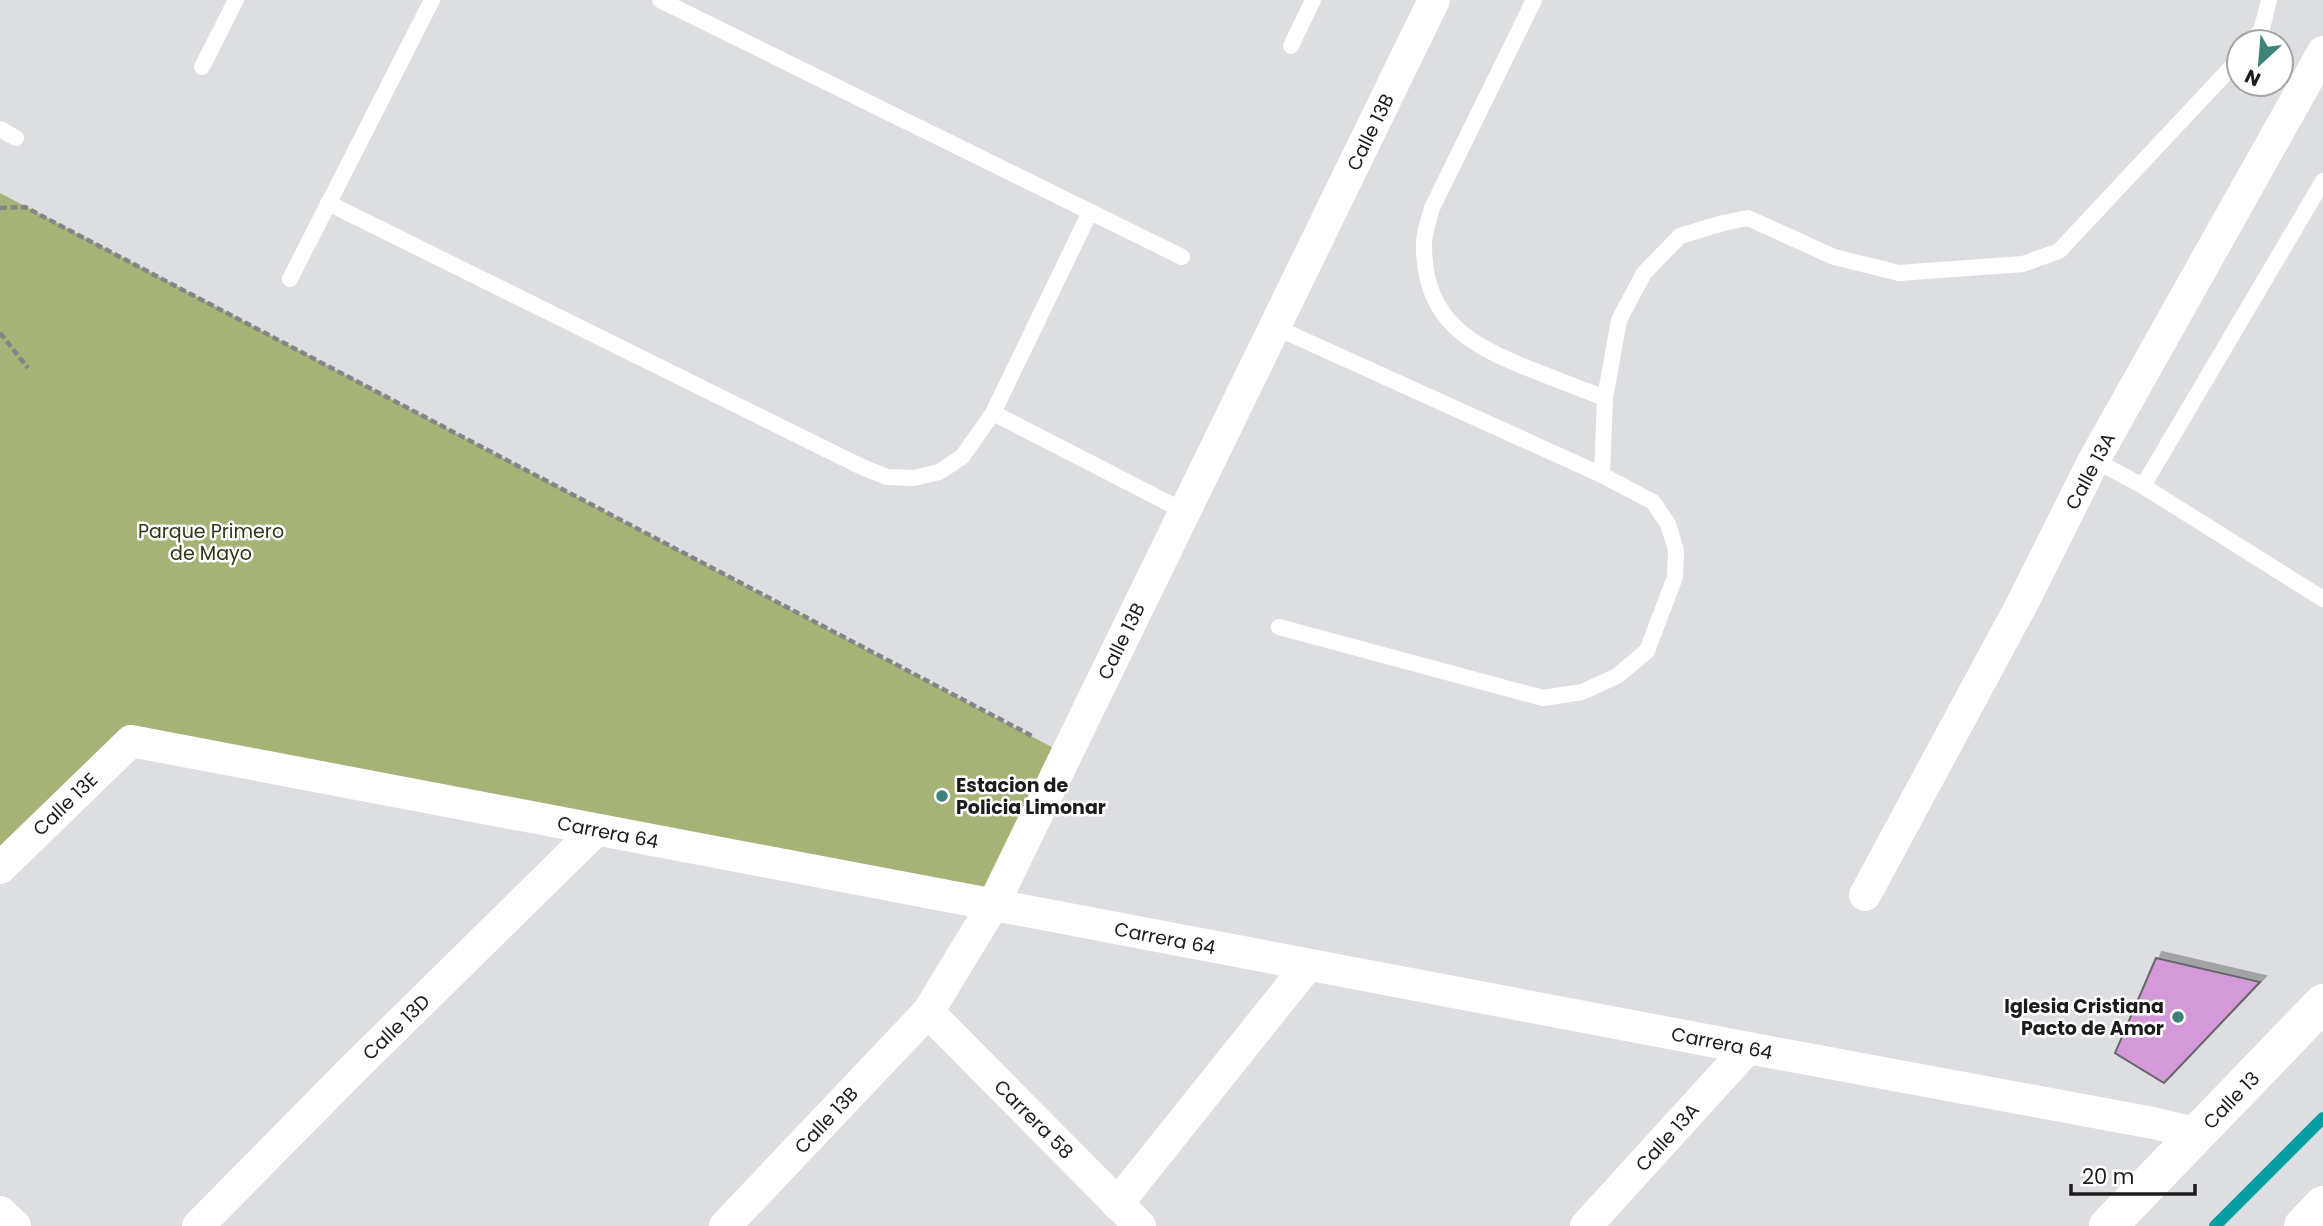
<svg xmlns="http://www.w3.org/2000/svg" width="2323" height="1226" viewBox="0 0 2323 1226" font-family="Poppins,sans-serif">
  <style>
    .green { fill: #a5b376 }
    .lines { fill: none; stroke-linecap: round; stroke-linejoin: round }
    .stream { stroke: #049fa5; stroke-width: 12 }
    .building { fill: #d399d8; stroke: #686669; stroke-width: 2; filter: url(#shadow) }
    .path { stroke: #848587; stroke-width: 4.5; stroke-dasharray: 7 3.5; stroke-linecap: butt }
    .service { stroke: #fff; stroke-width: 16 }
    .minor { stroke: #fff; stroke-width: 32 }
    .secondary { stroke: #fff; stroke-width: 38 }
    .poi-dot { fill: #3e8379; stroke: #fff; stroke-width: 2.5 }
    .labels { text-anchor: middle; stroke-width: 5; stroke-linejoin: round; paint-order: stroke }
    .street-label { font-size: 19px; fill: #1c1c1d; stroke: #fff }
    .park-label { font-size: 19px; fill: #2f3613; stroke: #fff }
    .poi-label { font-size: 19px; font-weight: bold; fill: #1c1c1d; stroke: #fff; text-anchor: start }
  </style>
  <defs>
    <filter id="shadow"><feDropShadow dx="6" dy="-6" stdDeviation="0" flood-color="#0004"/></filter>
  </defs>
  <rect width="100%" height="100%" fill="#dddee1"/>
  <polygon class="green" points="0,193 1065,754 993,905 131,741 0,868"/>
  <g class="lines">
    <polyline class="stream" points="2215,1226 2323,1118"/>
  </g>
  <polygon class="building" points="2156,958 2260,982 2164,1083 2115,1053"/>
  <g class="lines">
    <g class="path">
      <polyline points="0,208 25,207 1034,737"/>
      <polyline points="0,333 28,368"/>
    </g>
    <g class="service">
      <polyline points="660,0 1182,257"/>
      <path d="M1534,0L1432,208C1429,219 1424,232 1424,244C1423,321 1471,346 1535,371C1558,380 1581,389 1605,398"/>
      <polyline points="2253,42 2262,28 2269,0"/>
      <polyline points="1291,46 1313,0"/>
      <polyline points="202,67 236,0"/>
      <polyline points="0,129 16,138"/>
      <polyline points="328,203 862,467 887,477 914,478 939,472 962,457 993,413 1090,212"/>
      <polyline points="290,279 432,0"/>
      <polyline points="1275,327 1602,475 1653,502 1668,524 1676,550 1675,577 1647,651 1617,676 1582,692 1543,698 1279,627"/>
      <polyline points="993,413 1184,511"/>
      <polyline points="2094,460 2143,486 2323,599"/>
      <polyline points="1602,475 1605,398 1619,320 1644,273 1680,236 1723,223 1748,218 1834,257 1899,273 2023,264 2059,251 2239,59"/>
      <polyline points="2143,486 2323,181"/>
    </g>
    <g class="minor">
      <polyline points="0,868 131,741 1748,1048 2153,1123 2199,1134"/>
      <polyline points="1865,895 2023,602 2094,460 2323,52"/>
      <polyline points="928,1012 1140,1226"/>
      <polyline points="1117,1204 1308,965"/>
      <polyline points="0,1212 15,1226"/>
      <polyline points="198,1226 352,1070 596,830"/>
      <polyline points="725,1226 928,1012 993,905 1434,0"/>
      <polyline points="1586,1226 1748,1048"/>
    </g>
    <g class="secondary">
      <polyline points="2108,1226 2323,1003"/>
      <polyline points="2303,1226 2323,1205"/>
    </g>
  </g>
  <g class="poi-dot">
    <circle cx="942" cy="796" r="7"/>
    <circle cx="2178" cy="1017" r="7"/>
  </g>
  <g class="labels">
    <g class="street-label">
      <text transform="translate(1370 132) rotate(-64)" y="7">Calle 13B</text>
      <text transform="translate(2090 471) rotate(-62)" y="7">Calle 13A</text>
      <text transform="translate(1121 641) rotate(-64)" y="7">Calle 13B</text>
      <text transform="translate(65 804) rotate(-44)" y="7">Calle 13E</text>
      <text transform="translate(608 832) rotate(11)" y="7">Carrera 64</text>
      <text transform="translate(1165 938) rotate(11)" y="7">Carrera 64</text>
      <text transform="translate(396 1027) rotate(-44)" y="7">Calle 13D</text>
      <text transform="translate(1722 1043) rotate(11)" y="7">Carrera 64</text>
      <text transform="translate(2231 1100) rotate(-46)" y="7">Calle 13</text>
      <text transform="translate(1034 1119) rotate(45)" y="7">Carrera 58</text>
      <text transform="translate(826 1120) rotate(-47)" y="7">Calle 13B</text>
      <text transform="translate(1667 1137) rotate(-48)" y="7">Calle 13A</text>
    </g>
    <g class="park-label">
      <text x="211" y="538">Parque Primero<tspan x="211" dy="22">de Mayo</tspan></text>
    </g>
    <g class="poi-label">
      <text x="956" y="792">Estacion de<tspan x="956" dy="22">Policia Limonar</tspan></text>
      <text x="2164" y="1013" text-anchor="end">Iglesia Cristiana<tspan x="2164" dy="22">Pacto de Amor</tspan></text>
    </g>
  </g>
  <g transform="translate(2260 63) rotate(206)"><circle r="33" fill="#ffffff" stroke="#a4a4a5" stroke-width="2"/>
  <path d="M0-5L12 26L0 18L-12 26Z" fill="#3e8379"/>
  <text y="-10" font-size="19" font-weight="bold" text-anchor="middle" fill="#1c1c1d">N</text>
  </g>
  <path d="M2071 1184v10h124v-10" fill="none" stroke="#1c1c1d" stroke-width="3.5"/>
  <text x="2082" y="1184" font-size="21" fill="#1c1c1d" stroke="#ffffff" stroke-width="5" paint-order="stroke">20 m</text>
</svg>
